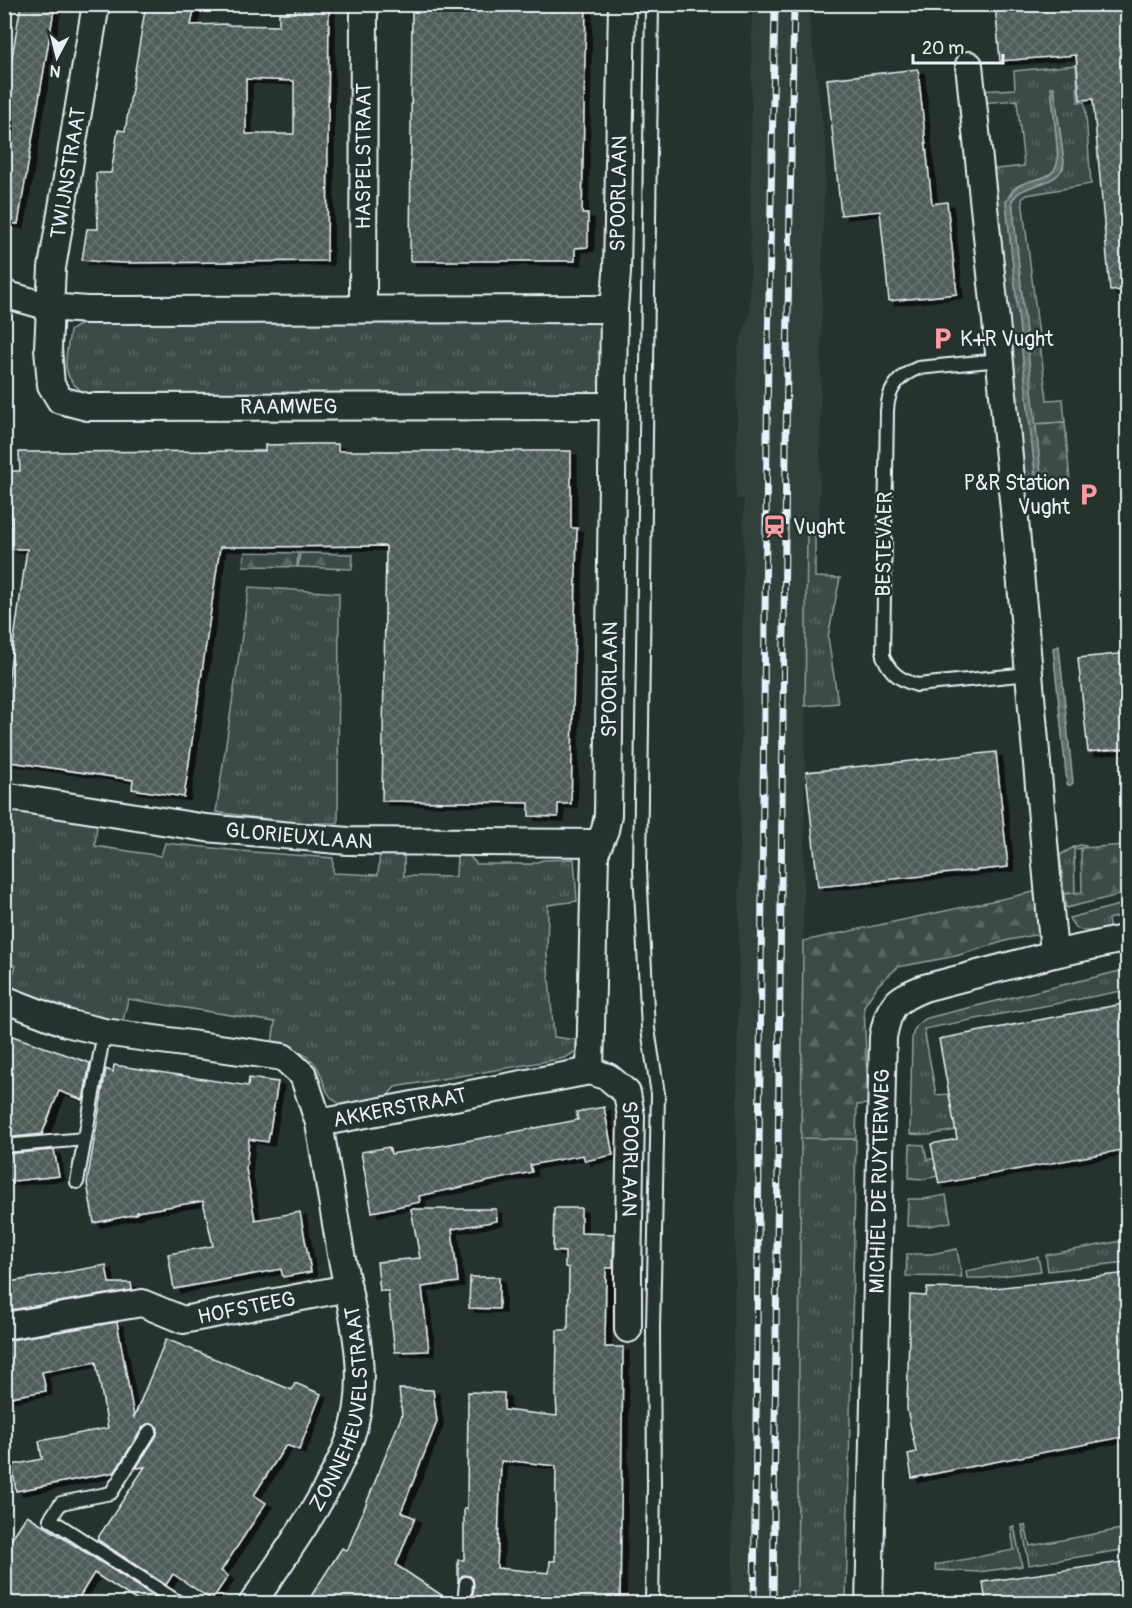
<svg xmlns="http://www.w3.org/2000/svg" width="1132" height="1608" viewBox="0 0 1132 1608" font-family="Pangolin,sans-serif">
  <style>
    .built { fill: #333f3a }
    .grass { fill: url(#grass-tufts); stroke: #939ea0; stroke-width: 1.5 }
    .forest { fill: url(#forest-firs); stroke: #939ea0; stroke-width: 1.5 }
    .water { fill: url(#water-waves); stroke: #98a3a5; stroke-width: 1.5 }
    .building { fill: url(#building-cross-hatch); stroke: #e8f1f8; stroke-width: 1.5; fill-rule: evenodd; filter: url(#shadow) }
    .lines { fill: none; stroke-linecap: round; stroke-linejoin: round }
    .lane-casing { stroke: #e8f1f8; stroke-width: 16 }
    .street-casing { stroke: #e8f1f8; stroke-width: 30 }
    .lane { stroke: #26332d; stroke-width: 12 }
    .street { stroke: #26332d; stroke-width: 26 }
    .rail-casing { stroke: #e8f1f8; stroke-width: 7 }
    .rail { stroke: #26332d; stroke-width: 4.5; stroke-dasharray: 14; stroke-linecap: butt }
    .labels { text-anchor: middle; stroke-width: 5; stroke-linejoin: round; paint-order: stroke }
    .street-label { font-size: 21px; fill: #e8f1f8; stroke: #26332d }
    .poi-label { font-size: 21px; fill: #e8f1f8; stroke: #26332d; text-anchor: start }
  </style>
  <defs>
    <pattern id="grass-tufts" width="24" height="20" patternUnits="userSpaceOnUse" patternTransform="scale(1.5)"><rect width="24" height="20" fill="#3e4b47"/><path d="M3 7l-1-3M5 7V3M7 7l1-3M15 17l-1-3M17 17v-4M19 17l1-3" fill="none" stroke="#5a6562"/></pattern>
    <pattern id="forest-firs" width="22" height="20" patternUnits="userSpaceOnUse" patternTransform="scale(1.5)"><rect width="22" height="20" fill="#3e4b47"/><path d="M5 1l3.5 6h-7zM16 11l3.5 6h-7z" fill="#5a6562"/></pattern>
    <pattern id="water-waves" width="16" height="10" patternUnits="userSpaceOnUse" patternTransform="scale(1.5)"><rect width="16" height="10" fill="#636f6d"/><path d="M0 5q4-4 8 0t8 0" fill="none" stroke="#535a5a"/></pattern>
    <pattern id="building-cross-hatch" width="8" height="8" patternUnits="userSpaceOnUse" patternTransform="scale(1.5)"><rect width="8" height="8" fill="#505c59"/><path d="M0 0l8 8M0 8l8-8" fill="none" stroke="#697472"/></pattern>
    <filter id="shadow"><feDropShadow dx="6" dy="4" stdDeviation="0" flood-color="#0009"/></filter>
  </defs>
  <rect width="100%" height="100%" fill="#26332d"/>
  <filter id="ink" filterUnits="userSpaceOnUse"><feTurbulence type="fractalNoise" baseFrequency=".0167" numOctaves="2"/><feDisplacementMap in="SourceGraphic" scale="12" xChannelSelector="R" yChannelSelector="G"/><feConvolveMatrix kernelMatrix="1 2 1 2 8 2 1 2 1" color-interpolation-filters="sRGB"/></filter>
  <g filter="url(#ink)">
    <polygon class="built" points="807,4 826,149 823,219 819,535 807,536 797,1591 791,1591 790,1603 731,1604 744,499 736,499 738,348 750,312 752,5"/>
    <g class="grass">
      <path d="M1076,65L1078,102H1085L1091,184L1027,195L1022,199L1047,400L1063,399L1065,422L1035,424L1012,200L1020,191L1063,169L1064,162L1054,88L1058,164C1050,183 1027,177 1014,190C1011,193 1008,198 1006,202L1040,485L1046,484C1039,491 1030,487 1021,485L988,170L1024,166L1017,100L981,103L980,91L1015,89L1014,71Z"/>
      <path d="M94,321L603,322L601,391L592,393L88,395C58,378 66,360 70,331L77,326Z"/>
      <polygon points="807,535 815,535 815,577 840,578 828,637 838,703 805,706"/>
      <polygon points="249,587 339,593 338,823 292,823 216,812"/>
      <path d="M5,809L97,824L95,846L161,856L165,843L241,851L333,858V873L378,875L380,852L404,853V876L456,877L457,854H467L477,864H531L543,860L574,859L577,901L548,905L547,955L554,1037L576,1040V1051L565,1058L395,1087L385,1099C375,1101 352,1108 343,1105C318,1096 328,1071 308,1057C297,1049 284,1047 272,1044L275,1022L128,999L123,1021L85,1014L9,987L16,966L5,962Z"/>
      <polygon points="1080,845 1086,846 1086,848 1074,849 1075,893 1064,894 1060,855 1074,847"/>
      <path d="M1127,903V914L1108,919L1109,926L1108,928C1092,931 1077,936 1069,918Z"/>
      <path d="M1120,972L1127,973V990L924,1029L936,1095L949,1094L957,1130L929,1135L910,1134L912,1039C913,1027 920,1020 931,1017L1120,971Z"/>
      <polygon points="801,1138 856,1139 846,1603 790,1603 791,1591 797,1591"/>
      <polygon points="910,1144 924,1145 927,1160 935,1158 938,1176 924,1179 909,1178"/>
      <polygon points="946,1195 951,1222 929,1226 907,1226 908,1199 924,1199"/>
      <polygon points="1127,1240 1127,1262 1048,1271 1046,1255"/>
      <polygon points="957,1249 962,1277 906,1276 907,1254 931,1254"/>
      <polygon points="1038,1257 1041,1271 985,1278 967,1278 966,1271"/>
      <polygon points="1022,1525 1025,1525 1030,1546 1127,1528 1127,1549 1029,1565"/>
      <polygon points="1014,1526 1022,1566 979,1572 936,1570 935,1565 1014,1550 1011,1527"/>
    </g>
    <g class="forest">
      <polygon points="1065,422 1070,483 1041,484 1035,424"/>
      <polygon points="245,552 298,553 297,567 243,566"/>
      <polygon points="300,553 353,554 352,569 298,567"/>
      <polygon points="1127,845 1127,893 1066,908 1064,894 1082,892 1081,848"/>
      <polygon points="1034,892 1040,934 1009,940 956,956 898,967 878,985 864,1006 868,1104 857,1105 856,1139 801,1138 803,941"/>
    </g>
    <g class="water">
      <path d="M1051,87H1054L1064,162C1060,189 1025,180 1012,200L1042,483L1040,485H1038L1036,483L1006,202C1008,198 1011,193 1014,189C1030,174 1057,186 1058,156Z"/>
      <polygon points="1059,646 1073,783 1071,785 1068,785 1067,783 1053,648"/>
    </g>
    <g class="building">
      <polygon points="21,4 55,4 18,224 4,223 4,80 8,81"/>
      <path d="M146,4H195L191,25L226,24V25L279,26V13H295L296,4H329L327,261L126,263L103,262L82,260L87,229H98L96,173H111L118,130L125,131ZM246,79L294,81V134H246Z"/>
      <polygon points="412,4 586,4 582,214 588,214 588,247 575,248 575,261 410,261"/>
      <polygon points="995,4 1128,4 1128,290 1110,291 1093,99 1080,100 1076,55 1000,61"/>
      <polygon points="918,69 932,204 947,202 957,294 889,301 880,211 841,215 827,79"/>
      <polygon points="311,444 338,444 338,451 571,451 571,528 577,528 571,804 558,804 558,817 529,816 529,803 382,801 386,546 220,547 184,797 132,789 133,780 4,761 4,709 27,549 11,549 11,471 20,471 19,452 265,451 265,445"/>
      <polygon points="1128,653 1128,748 1088,752 1078,658"/>
      <polygon points="996,752 1008,867 818,887 806,772"/>
      <polygon points="1128,1003 1128,1149 939,1184 931,1144 957,1139 939,1039"/>
      <polygon points="4,1033 90,1063 83,1100 59,1091 42,1134 4,1138"/>
      <polygon points="114,1065 248,1086 249,1078 278,1082 268,1142 249,1139 246,1169 255,1220 300,1212 311,1272 283,1277 281,1269 174,1289 168,1254 213,1246 203,1201 137,1212 137,1214 94,1223 87,1183 106,1069 113,1072"/>
      <polygon points="604,1107 613,1155 585,1161 583,1155 530,1165 532,1172 419,1196 420,1202 372,1212 361,1152 389,1147 391,1154 445,1145 578,1120 576,1112"/>
      <polygon points="54,1150 59,1176 4,1182 4,1154"/>
      <path d="M554,1208H581V1233L614,1234L613,1268H606L605,1347H623L620,1604H472L474,1584L473,1579L470,1576L463,1575L460,1578L458,1583V1560H464V1509H467L468,1392L504,1393V1410L557,1416L556,1394L557,1330H568L569,1268L565,1267V1252L553,1251ZM501,1461L512,1462L513,1461L556,1466L555,1561H550L549,1573L497,1568Z"/>
      <polygon points="411,1209 496,1209 497,1221 452,1229 458,1282 422,1287 429,1351 395,1352 388,1291 380,1291 377,1262 420,1258"/>
      <polygon points="106,1265 109,1283 131,1283 132,1290 4,1311 4,1283"/>
      <polygon points="1128,1273 1128,1436 912,1478 908,1454 916,1452 907,1409 910,1295 926,1296 927,1288 986,1289"/>
      <polygon points="470,1277 499,1277 499,1309 469,1308"/>
      <polygon points="117,1322 134,1417 166,1339 292,1390 295,1383 321,1394 299,1450 286,1445 254,1495 266,1503 221,1571 228,1576 212,1600 173,1574 166,1585 97,1539 145,1467 136,1468 157,1435 158,1428 154,1424 147,1424 143,1427 115,1472 16,1491 12,1465 42,1459 39,1441 108,1428 96,1362 42,1372 46,1391 4,1398 4,1341"/>
      <polygon points="399,1389 433,1390 437,1422 401,1512 415,1518 396,1565 455,1604 306,1604 342,1548 347,1551 402,1415"/>
      <polygon points="27,1515 157,1598 154,1604 142,1604 94,1573 75,1604 4,1604 4,1550"/>
      <polygon points="1128,1561 1128,1604 986,1604 983,1582"/>
    </g>
    <g class="lines">
      <defs>
        <g id="lane">
          <path d="M1000,360L918,368C898,376 888,389 887,411L883,656C890,673 900,680 917,685L1029,674"/>
          <polyline points="4,1146 85,1139"/>
          <polyline points="77,1182 104,1032"/>
          <polyline points="150,1431 111,1493 61,1503 50,1519 181,1604"/>
          <polyline points="464,1604 466,1583"/>
          <polyline points="652,1604 654,1488 653,1328 658,1094 648,1029 640,869 652,4"/>
        </g>
        <g id="street">
          <path id="s1" d="M96,4L52,268L48,348L51,385L60,400L87,407L613,406"/>
          <polyline points="969,65 996,321 1020,573 1054,954"/>
          <polyline points="4,294 50,307 87,310 614,309"/>
          <path id="s2" d="M363,309L364,4"/>
          <path id="s3" d="M4,796L206,828L348,841L598,843"/>
          <path id="s4" d="M4,999L66,1023L104,1032L283,1057L303,1075L319,1123L590,1071"/>
          <path id="s5" d="M590,1071L595,854L605,830L608,815L614,309L617,273L622,4"/>
          <path id="s6" d="M590,1071L608,1077L627,1093L631,1116L628,1271V1329"/>
          <path id="s7" d="M4,1326L142,1303L183,1320L348,1288"/>
          <path id="s8" d="M252,1604C287,1551 327,1498 350,1439C372,1380 352,1313 341,1254C334,1210 326,1166 319,1123"/>
          <path id="s9" d="M869,1604L883,1037C889,1006 894,1000 924,988L1054,954L1128,938"/>
        </g>
      </defs>
      <use href="#lane" class="lane-casing"/>
      <use href="#street" class="street-casing"/>
      <use href="#lane" class="lane"/>
      <use href="#street" class="street"/>
      <defs>
        <g id="rail">
          <polyline points="754,1604 768,349 775,4"/>
          <polyline points="773,1604 787,362 794,4"/>
        </g>
      </defs>
      <use href="#rail" class="rail-casing"/>
      <use href="#rail" class="rail"/>
    </g>
  </g>
  <defs>
    <symbol id="parking-bare" viewBox="-9 -9 18 18"><path d="M-3.5-5.5H1a3.5 3.5 0 0 1 0 7H-1V5.5H-3.5ZM-1-3.4V-.6H.8a1.4 1.4 0 0 0 0-2.8Z" fill="#ff9aa2" stroke="#26332d" stroke-width="2.5" paint-order="stroke"/></symbol>
    <symbol id="station-bare" viewBox="-9 -9 18 18"><path d="M-3-6H3Q5-6 5-4V2Q5 4 3 4L4.5 6H3L1.5 4h-3L-3 6H-4.5L-3 4Q-5 4-5 2V-4Q-5-6-3-6ZM-3.5-4v3h7v-3ZM-3.5 1v1.5H-2V1ZM2 1v1.5H3.5V1Z" fill="#ff9aa2" stroke="#26332d" stroke-width="2.5" paint-order="stroke"/></symbol>
  </defs>
  <g fill-rule="evenodd">
    <use href="#parking-bare" x="926" y="322" width="33" height="33"/>
    <use href="#parking-bare" x="1072" y="478" width="33" height="33"/>
    <use href="#station-bare" x="758" y="510" width="33" height="33"/>
  </g>
  <g class="labels">
    <g class="street-label">
      <text dy="7" stroke="none"><textPath href="#s2" startOffset="153">HASPELSTRAAT</textPath></text>
      <text transform="translate(68 173) rotate(-81)" y="7">TWIJNSTRAAT</text>
      <text dy="7" stroke="none"><textPath href="#s5" startOffset="880">SPOORLAAN</textPath></text>
      <text dy="7" stroke="none"><textPath href="#s1" startOffset="632">RAAMWEG</textPath></text>
      <text transform="translate(884 544) rotate(-89)" y="7">BESTEVAER</text>
      <text dy="7" stroke="none"><textPath href="#s5" startOffset="394">SPOORLAAN</textPath></text>
      <text dy="7" stroke="none"><textPath href="#s3" startOffset="298">GLORIEUXLAAN</textPath></text>
      <text dy="7" stroke="none"><textPath href="#s4" startOffset="446">AKKERSTRAAT</textPath></text>
      <text dy="7" stroke="none"><textPath href="#s6" startOffset="110">SPOORLAAN</textPath></text>
      <text dy="7" stroke="none"><textPath href="#s9" startOffset="423">MICHIEL DE RUYTERWEG</textPath></text>
      <text dy="7" stroke="none"><textPath href="#s7" startOffset="249">HOFSTEEG</textPath></text>
      <text dy="7" stroke="none"><textPath href="#s8" startOffset="220">ZONNEHEUVELSTRAAT</textPath></text>
    </g>
    <g class="poi-label">
      <text x="960" y="346">K+R Vught</text>
      <text x="1070" y="490" text-anchor="end">P&amp;R Station<tspan x="1070" dy="24">Vught</tspan></text>
      <text x="793" y="534">Vught</text>
    </g>
  </g>
  <rect width="1132" height="1608" fill="none" stroke="#26332d" stroke-width="24"/>
  <rect x="12" y="12" width="1108" height="1584" fill="none" stroke="#e8f1f8" stroke-width="2" filter="url(#ink)"/>
  <g transform="translate(57 57) rotate(187)" stroke="#26332d" stroke-width="4.5" paint-order="stroke">
  <path d="M0-4.5L10 22L0 15L-10 22Z" fill="#e8f1f8"/>
  <text y="-9" font-size="16" font-weight="bold" text-anchor="middle" fill="#e8f1f8">N</text>
  </g>
  <path d="M913 54v9h90v-9" fill="none" stroke="#e8f1f8" stroke-width="3"/>
  <text x="922" y="54" font-size="18" fill="#e8f1f8" stroke="#26332d" stroke-width="4.5" paint-order="stroke">20 m</text>
</svg>
